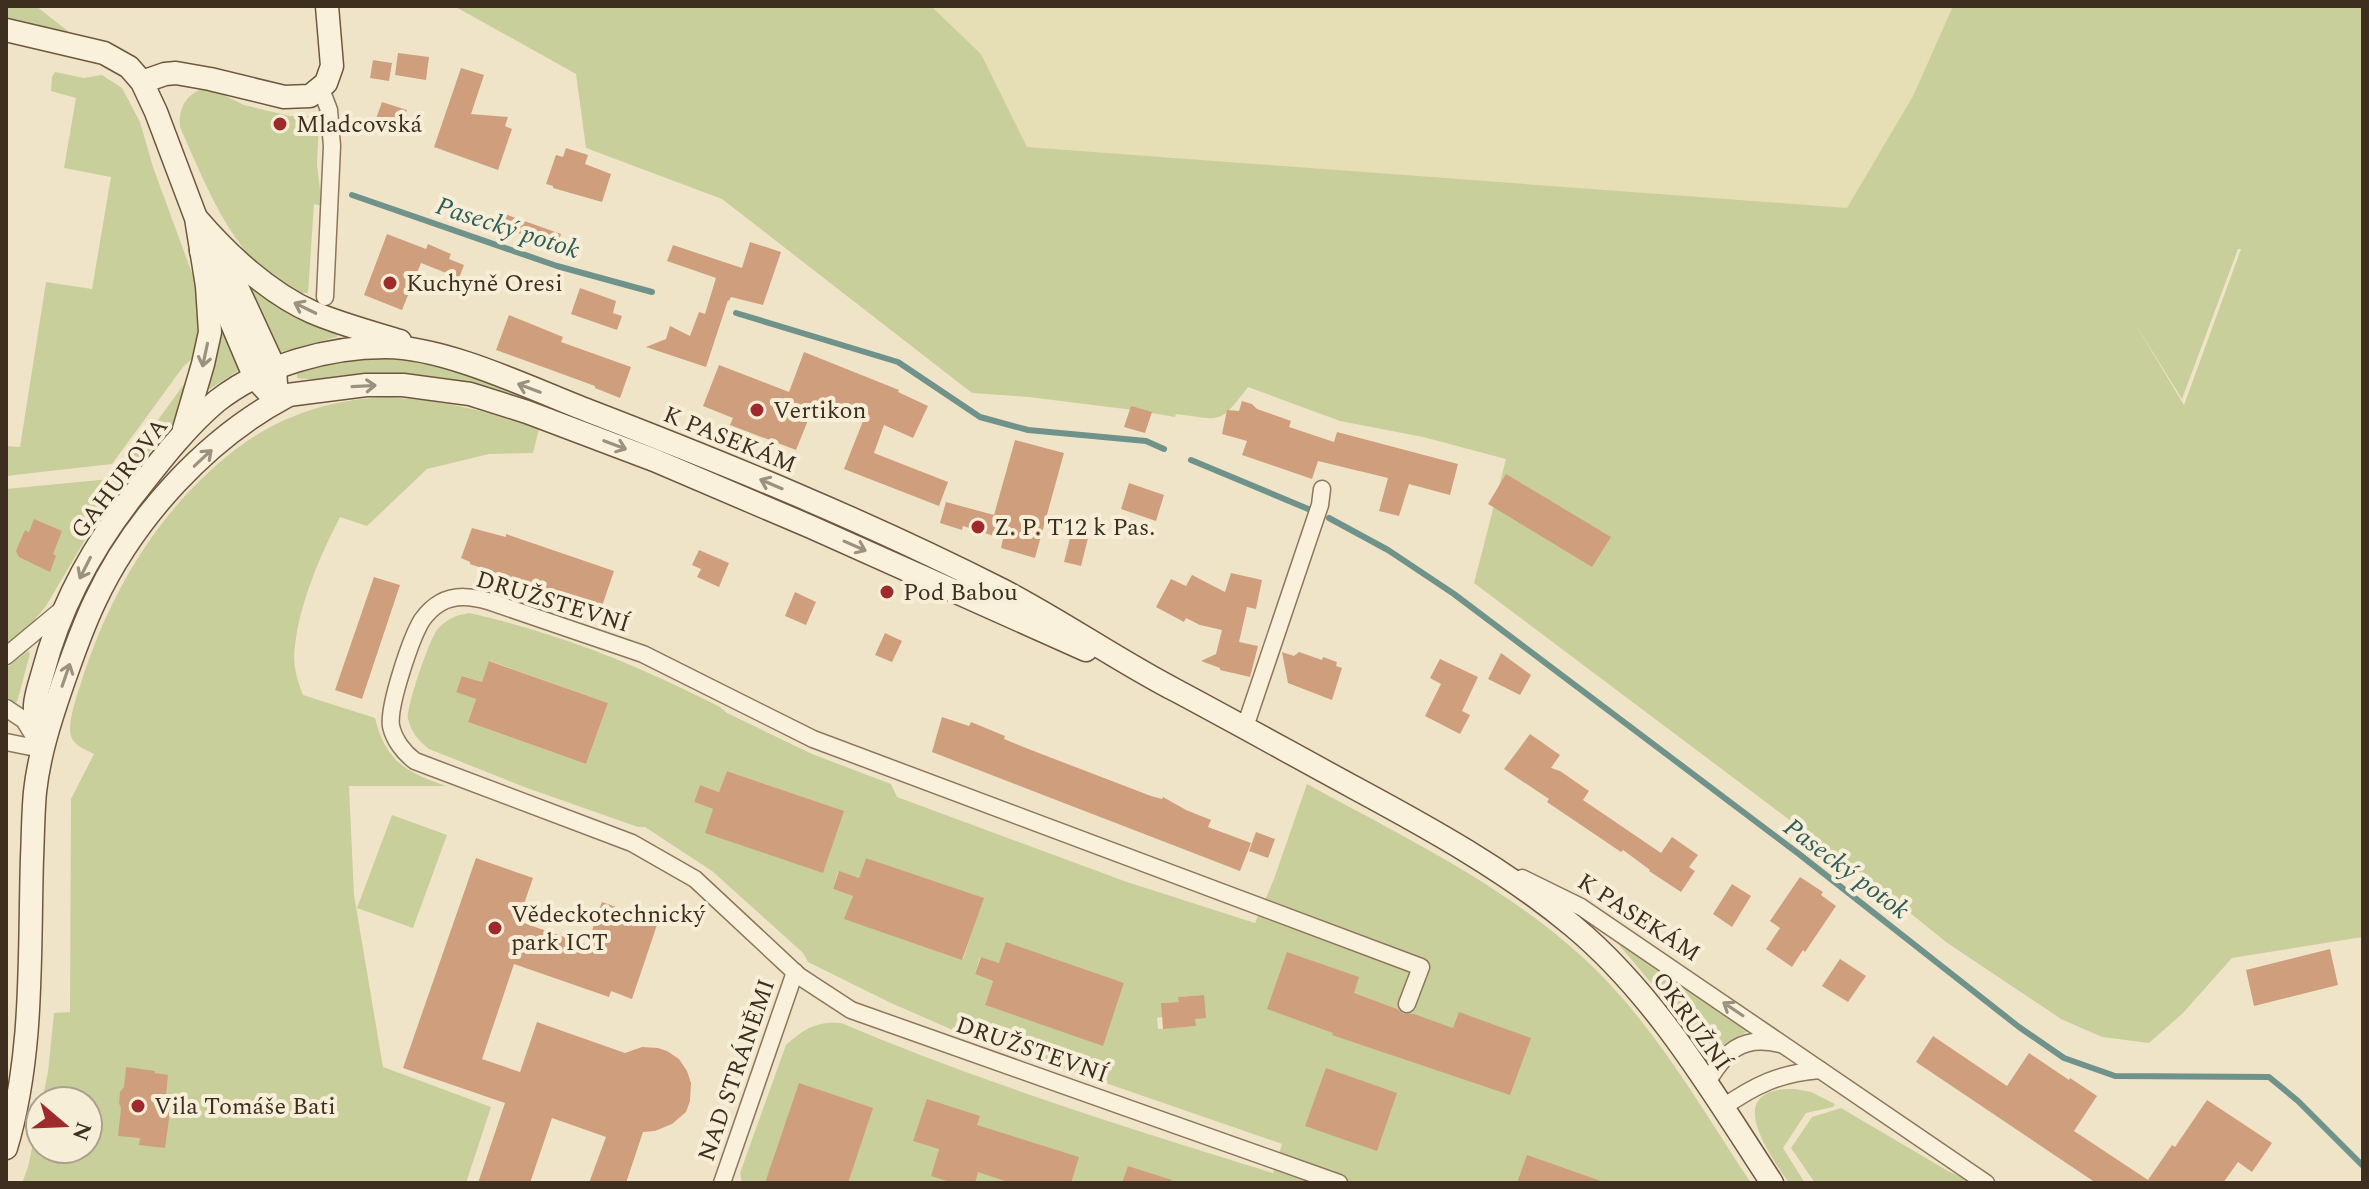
<svg xmlns="http://www.w3.org/2000/svg" width="2369" height="1189" viewBox="0 0 2369 1189" font-family="Spectral,serif">
  <style>
    .farmland { fill: #e6deb5 }
    .green { fill: #c9cf9b; fill-rule: evenodd }
    .lines { fill: none; stroke-linecap: round; stroke-linejoin: round }
    .stream { stroke: #6f938a; stroke-width: 6 }
    .building { fill: #cf9f7d }
    .street-casing { stroke: #8d765c; stroke-width: 19 }
    .secondary-casing { stroke: #6f573f; stroke-width: 25 }
    .street { stroke: #faf1dc; stroke-width: 16 }
    .secondary { stroke: #faf1dc; stroke-width: 22 }
    .oneway { stroke: #9c907e }
    .poi-dot { fill: #9e2a2b; stroke: #f7eed8; stroke-width: 3 }
    .labels { text-anchor: middle; stroke-width: 8; stroke-linejoin: round; paint-order: stroke }
    .poi-label { font-size: 24px; fill: #3d2e20; stroke: #f7eed8; text-anchor: start }
    .street-label { font-size: 24px; fill: #3d2e20; stroke: #f7eed8 }
    .water-label { font-size: 26px; font-style: italic; fill: #2f5d5a; stroke: #f7eed8 }
  </style>
  <rect width="100%" height="100%" fill="#f0e4c8"/>
  <polygon class="farmland" points="931,6 1953,6 1913,96 1847,209 1027,147 981,54"/>
  <g class="green">
    <polygon points="6,6 36,6 73,35 6,19"/>
    <path d="M454,6H931L981,54L1027,147L1847,208L1913,96L1953,6H2363V937L2232,958L2183,1013L2149,1043L2102,1037L2061,1019L1946,942L1867,878L1474,583L1506,459L1423,437L1340,421L1248,387C1219,425 1223,420 1176,414L1175,417L1133,410L1029,397L972,393L722,199L586,148L576,74ZM2238,249H2241L2184,405L2134,322L2182,399Z"/>
    <polygon points="55,72 84,78 102,75 122,88 140,122 153,167 201,298 201,334 196,355 183,367 112,464 6,476 6,446 20,447 46,282 92,289 111,177 64,168 76,98 51,91 52,77"/>
    <path d="M209,88L244,105L290,116H314L319,120L317,165L322,206L314,204L308,293H303L301,298C291,291 280,285 270,277C225,237 204,181 180,127C178,107 188,90 209,88Z"/>
    <polygon points="244,275 337,331 337,337 277,353"/>
    <polygon points="218,317 241,369 205,392"/>
    <path d="M380,358C456,364 525,396 595,423C733,477 868,536 1002,599L466,384C433,377 400,373 366,373C344,374 318,382 297,378V374L301,372L335,363Z"/>
    <polygon points="192,373 181,415 112,494 46,606 21,636 6,646 6,489 110,479 119,474"/>
    <path d="M388,397C447,401 484,410 539,429L533,453L489,454L427,469L367,526L340,517C320,556 300,602 295,646C292,664 297,679 303,695L375,718C386,762 406,772 446,786H349L354,895L383,1067L491,1107L466,1183H22L28,1167L40,1111V1149H88V1101H42L48,1072L54,1013L70,1012L71,799L94,754C85,749 74,746 71,736C67,724 77,695 81,683C110,592 159,508 236,449C281,415 332,399 388,397Z"/>
    <path d="M469,613C557,632 640,666 720,707L727,713L812,754L891,784L897,797L1127,882L1255,923L1274,879L1307,784C1407,839 1516,890 1598,972C1660,1034 1703,1111 1751,1183H742L740,1173L786,1045C802,1030 818,1020 841,1023C981,1082 1127,1128 1273,1173L1282,1144L955,1031L891,1003L808,962L803,953L712,871L645,827H638L527,788L429,749C419,741 411,732 408,719C406,708 429,640 437,630C445,620 456,615 469,613ZM490,661L608,703L586,764L468,722L476,699L456,691L463,676L482,682ZM727,771L843,811H844L713,809L694,802L700,785L719,792ZM866,858L983,898L963,959L845,919L853,896L833,889L838,872L859,878ZM980,957L999,963L1124,983L1103,1045L985,1005L993,981L975,974ZM1204,995L1195,1019V1026L1158,1029L1157,1018L1162,1017V1003L1179,1002V997Z"/>
    <polygon points="28,651 30,654 17,702 13,703 6,699 6,668"/>
    <polygon points="392,815 447,835 413,928 357,908"/>
    <polygon points="1615,940 1749,1028 1749,1031 1726,1043 1707,1062 1652,984"/>
    <path d="M1795,1089L1811,1092L1835,1104L1833,1107L1806,1113L1783,1148L1805,1183H1789C1768,1152 1721,1087 1795,1089Z"/>
    <polygon points="1841,1108 1948,1171 1974,1183 1815,1183 1791,1148 1812,1117"/>
  </g>
  <g class="lines">
    <g class="stream">
      <polyline points="352,195 557,266 652,292"/>
      <polyline points="736,313 898,362 980,417 1028,430 1146,441 1164,449"/>
      <polyline points="1191,460 1313,511"/>
      <polyline points="1329,518 1388,550 1454,594 1799,854 2019,1027 2064,1058 2115,1076 2269,1077 2298,1101 2363,1166"/>
    </g>
  </g>
  <g class="building">
    <polygon points="398,53 429,57 426,80 395,75"/>
    <polygon points="373,60 392,63 389,81 370,78"/>
    <polygon points="461,68 484,75 471,114 508,117 505,126 512,129 498,170 434,147"/>
    <polygon points="382,102 407,110 398,135 373,127"/>
    <polygon points="566,148 588,155 585,164 611,174 602,202 553,188 553,186 546,184 556,155 563,157"/>
    <polygon points="502,213 561,234 557,246 497,226"/>
    <polygon points="387,234 426,249 428,244 451,254 449,259 464,265 459,278 421,263 402,310 364,295"/>
    <polygon points="750,242 781,252 763,305 731,297 729,301 728,300 706,367 646,347 666,339 670,326 690,336 699,312 705,314 716,278 667,261 673,245 742,268"/>
    <polygon points="580,288 616,301 613,313 622,316 617,330 571,314"/>
    <polygon points="509,315 563,337 561,342 631,367 620,398 595,388 595,386 496,350"/>
    <polygon points="804,352 899,390 898,392 928,406 913,438 884,425 874,453 948,482 939,506 844,469 863,421 815,403 796,450 730,425 733,418 703,406 719,365 789,392"/>
    <polygon points="1242,401 1252,404 1257,409 1291,421 1289,427 1334,442 1337,432 1458,464 1450,495 1409,484 1399,516 1379,511 1388,478 1318,461 1312,479 1242,455 1247,441 1222,434 1227,410 1239,411"/>
    <polygon points="1131,406 1152,412 1145,433 1124,427"/>
    <polygon points="1015,440 1064,453 1035,558 1001,548 1003,539 963,526 962,530 940,523 946,502 994,515"/>
    <polygon points="1506,474 1611,537 1592,567 1488,504"/>
    <polygon points="1129,483 1164,495 1156,521 1121,509"/>
    <polygon points="34,519 62,531 53,554 56,556 50,572 19,557 16,551 25,530 29,532"/>
    <polygon points="472,528 506,537 506,534 614,571 601,609 470,564 470,562 461,558"/>
    <polygon points="1071,534 1088,538 1081,566 1064,562"/>
    <polygon points="699,550 729,563 719,587 697,577 701,569 692,565"/>
    <polygon points="1231,573 1262,580 1256,609 1247,607 1239,642 1258,646 1250,677 1220,670 1220,668 1201,661 1216,654 1222,630 1200,625 1186,618 1184,622 1156,607 1171,579 1186,586 1192,575 1225,592"/>
    <polygon points="374,577 400,585 362,699 335,690"/>
    <polygon points="795,592 816,602 806,625 785,616"/>
    <polygon points="885,633 902,641 892,662 875,655"/>
    <polygon points="1282,652 1294,656 1299,652 1322,660 1323,657 1337,662 1336,666 1342,668 1332,700 1288,683"/>
    <polygon points="1501,653 1531,675 1520,695 1488,679"/>
    <polygon points="1440,659 1478,677 1462,711 1470,715 1460,734 1425,716 1441,684 1430,678"/>
    <polygon points="489,661 608,703 586,764 468,722 476,699 456,692 462,676 482,682"/>
    <polygon points="942,717 969,726 971,722 1005,736 1004,739 1031,750 1151,796 1162,799 1163,797 1186,810 1211,820 1208,827 1251,843 1240,871 932,752"/>
    <polygon points="1530,734 1560,755 1551,768 1560,771 1589,791 1583,800 1661,853 1672,837 1698,855 1689,867 1695,871 1681,892 1649,871 1650,870 1623,850 1621,852 1547,802 1549,799 1504,769"/>
    <polygon points="727,771 844,811 823,873 705,833 713,809 694,802 700,785 719,792"/>
    <polygon points="1256,832 1275,839 1268,858 1249,851"/>
    <polygon points="476,858 533,878 518,921 587,945 602,902 658,922 632,999 611,991 609,997 514,964 482,1059 520,1072 537,1022 625,1053 642,1047 658,1048 667,1051 679,1059 687,1071 691,1083 690,1101 686,1112 672,1124 655,1131 643,1132 626,1183 589,1183 606,1137 552,1118 530,1183 478,1183 505,1103 403,1068"/>
    <polygon points="866,858 984,898 962,960 844,919 853,896 833,889 839,871 859,878"/>
    <polygon points="1800,877 1823,892 1821,895 1836,906 1805,952 1803,950 1792,967 1766,949 1780,928 1770,921"/>
    <polygon points="1732,884 1751,896 1732,927 1713,914"/>
    <polygon points="1006,942 1124,983 1103,1046 985,1005 993,981 975,974 981,957 999,963"/>
    <polygon points="2330,949 2338,985 2254,1006 2246,970"/>
    <polygon points="1287,952 1359,977 1354,993 1397,1009 1404,1014 1414,1014 1453,1028 1459,1012 1531,1038 1510,1095 1332,1035 1333,1033 1267,1009"/>
    <polygon points="1840,959 1866,976 1848,1002 1822,986"/>
    <polygon points="1204,995 1206,1018 1195,1019 1196,1026 1163,1029 1161,1003 1179,1002 1178,997"/>
    <polygon points="1933,1036 2007,1086 2029,1053 2069,1080 2070,1078 2097,1096 2074,1131 2148,1180 2172,1145 2175,1147 2207,1100 2272,1143 2252,1172 2238,1162 2223,1183 2096,1183 1916,1062"/>
    <polygon points="126,1067 155,1071 155,1073 168,1075 166,1095 167,1112 170,1112 165,1148 139,1145 140,1138 118,1136 121,1108 119,1103 120,1092 124,1087"/>
    <polygon points="1326,1068 1397,1093 1377,1151 1305,1126"/>
    <polygon points="799,1083 873,1108 848,1183 765,1183"/>
    <polygon points="927,1099 980,1116 977,1125 1079,1157 1071,1183 1011,1183 978,1172 975,1183 953,1183 931,1176 939,1149 913,1141"/>
    <polygon points="1527,1155 1601,1181 1600,1183 1517,1183"/>
    <polygon points="1128,1166 1172,1180 1171,1183 1122,1183"/>
  </g>
  <g class="lines">
    <defs>
      <g id="street">
        <polyline points="321,89 329,110 332,146 325,297"/>
        <polyline points="6,656 65,607"/>
        <polyline points="6,708 24,720 37,741"/>
        <polyline points="1245,727 1320,505 1322,489"/>
        <polyline points="6,742 41,749"/>
        <polyline points="1522,878 1581,907 1986,1183"/>
        <path d="M1706,1084C1725,1053 1740,1034 1780,1044"/>
        <path d="M1722,1108C1755,1085 1780,1073 1820,1070"/>
        <polyline points="722,1183 795,972"/>
        <path d="M1339,1183L851,1010L799,976L695,879L632,843L415,761C404,753 394,740 391,726C388,706 411,638 422,620C427,613 433,607 440,603C456,594 472,597 488,601L643,654L813,739L1421,967L1407,1004"/>
      </g>
      <g id="secondary">
        <polyline points="6,30 104,53 129,67 142,82 156,112 196,218 207,286 210,332 203,364 184,429"/>
        <polyline points="142,82 165,74 176,73 210,79 284,97 310,96 326,83 332,66 327,6"/>
        <path d="M197,219C227,254 269,293 312,312C340,324 370,332 400,341"/>
        <polyline points="220,250 275,369 276,384"/>
        <polyline points="201,251 255,378 268,392 280,396 366,385 403,385 470,394 527,412 654,460 811,527 1086,650"/>
        <path d="M41,749C38,734 34,720 35,705C36,693 40,683 43,672C60,607 93,546 135,493C160,461 186,427 217,401C263,365 328,347 386,347C446,347 532,389 589,411C729,465 868,522 1002,590C1062,621 1117,660 1177,691C1237,723 1296,756 1355,788C1431,829 1507,871 1573,926C1657,996 1713,1093 1772,1183"/>
        <path d="M6,1148C34,1055 29,954 32,858C33,836 33,813 35,792C39,755 50,721 62,686C72,657 82,628 95,601C134,518 206,439 287,396"/>
      </g>
    </defs>
    <use href="#street" class="street-casing"/>
    <use href="#secondary" class="secondary-casing"/>
    <use href="#street" class="street"/>
    <use href="#secondary" class="secondary"/>
  </g>
  <defs><path id="oneway-shaft" d="M-6 0H5M1.5-3L5.5 0L1.5 3" fill="none" stroke-width="1.6" stroke-linecap="round" stroke-linejoin="round" transform="scale(2)"/></defs>
  <g class="oneway">
    <use href="#oneway-shaft" transform="translate(305 308) rotate(-154)"/>
    <use href="#oneway-shaft" transform="translate(205 355) rotate(102)"/>
    <use href="#oneway-shaft" transform="translate(364 386) rotate(-3)"/>
    <use href="#oneway-shaft" transform="translate(529 388) rotate(-159)"/>
    <use href="#oneway-shaft" transform="translate(615 445) rotate(21)"/>
    <use href="#oneway-shaft" transform="translate(203 458) rotate(-43)"/>
    <use href="#oneway-shaft" transform="translate(771 484) rotate(-157)"/>
    <use href="#oneway-shaft" transform="translate(855 546) rotate(24)"/>
    <use href="#oneway-shaft" transform="translate(85 568) rotate(117)"/>
    <use href="#oneway-shaft" transform="translate(66 675) rotate(-71)"/>
    <use href="#oneway-shaft" transform="translate(1733 1009) rotate(-146)"/>
  </g>
  <g class="poi-dot">
    <circle cx="280" cy="124" r="8"/>
    <circle cx="390" cy="283" r="8"/>
    <circle cx="757" cy="410" r="8"/>
    <circle cx="978" cy="527" r="8"/>
    <circle cx="887" cy="592" r="8"/>
    <circle cx="495" cy="928" r="8"/>
    <circle cx="138" cy="1106" r="8"/>
  </g>
  <g class="labels">
    <g class="poi-label">
      <text x="296" y="132">Mladcovská</text>
      <text x="406" y="291">Kuchyně Oresi</text>
      <text x="773" y="418">Vertikon</text>
      <text x="994" y="535">Z. P. T12 k Pas.</text>
      <text x="903" y="600">Pod Babou</text>
      <text x="511" y="922">Vědeckotechnický<tspan x="511" dy="28">park ICT</tspan></text>
      <text x="154" y="1114">Vila Tomáše Bati</text>
    </g>
    <g class="street-label">
      <text transform="translate(730 439) rotate(22)" y="8">K PASEKÁM</text>
      <text transform="translate(119 478) rotate(-53)" y="8">GAHUROVA</text>
      <text transform="translate(553 601) rotate(17)" y="8">DRUŽSTEVNÍ</text>
      <text transform="translate(1639 917) rotate(33)" y="8">K PASEKÁM</text>
      <text transform="translate(1692 1021) rotate(54)" y="8">OKRUŽNÍ</text>
      <text transform="translate(1032 1049) rotate(19)" y="8">DRUŽSTEVNÍ</text>
      <text transform="translate(736 1070) rotate(-71)" y="8">NAD STRÁNĚMI</text>
    </g>
    <g class="water-label">
      <text transform="translate(508 227) rotate(18)" y="9">Pasecký potok</text>
      <text transform="translate(1847 868) rotate(37)" y="9">Pasecký potok</text>
    </g>
  </g>
  <rect width="2369" height="1189" fill="none" stroke="#3d2e20" stroke-width="16"/>
  <g transform="translate(64 1125) rotate(109)"><circle r="38" fill="#f7eed8" stroke="#ada18e" stroke-width="2"/>
  <path d="M0-6L14 30L0 20L-14 30Z" fill="#9e2a2b"/>
  <text y="-12" font-size="22" font-weight="bold" text-anchor="middle" fill="#3d2e20">N</text>
  </g>
</svg>
